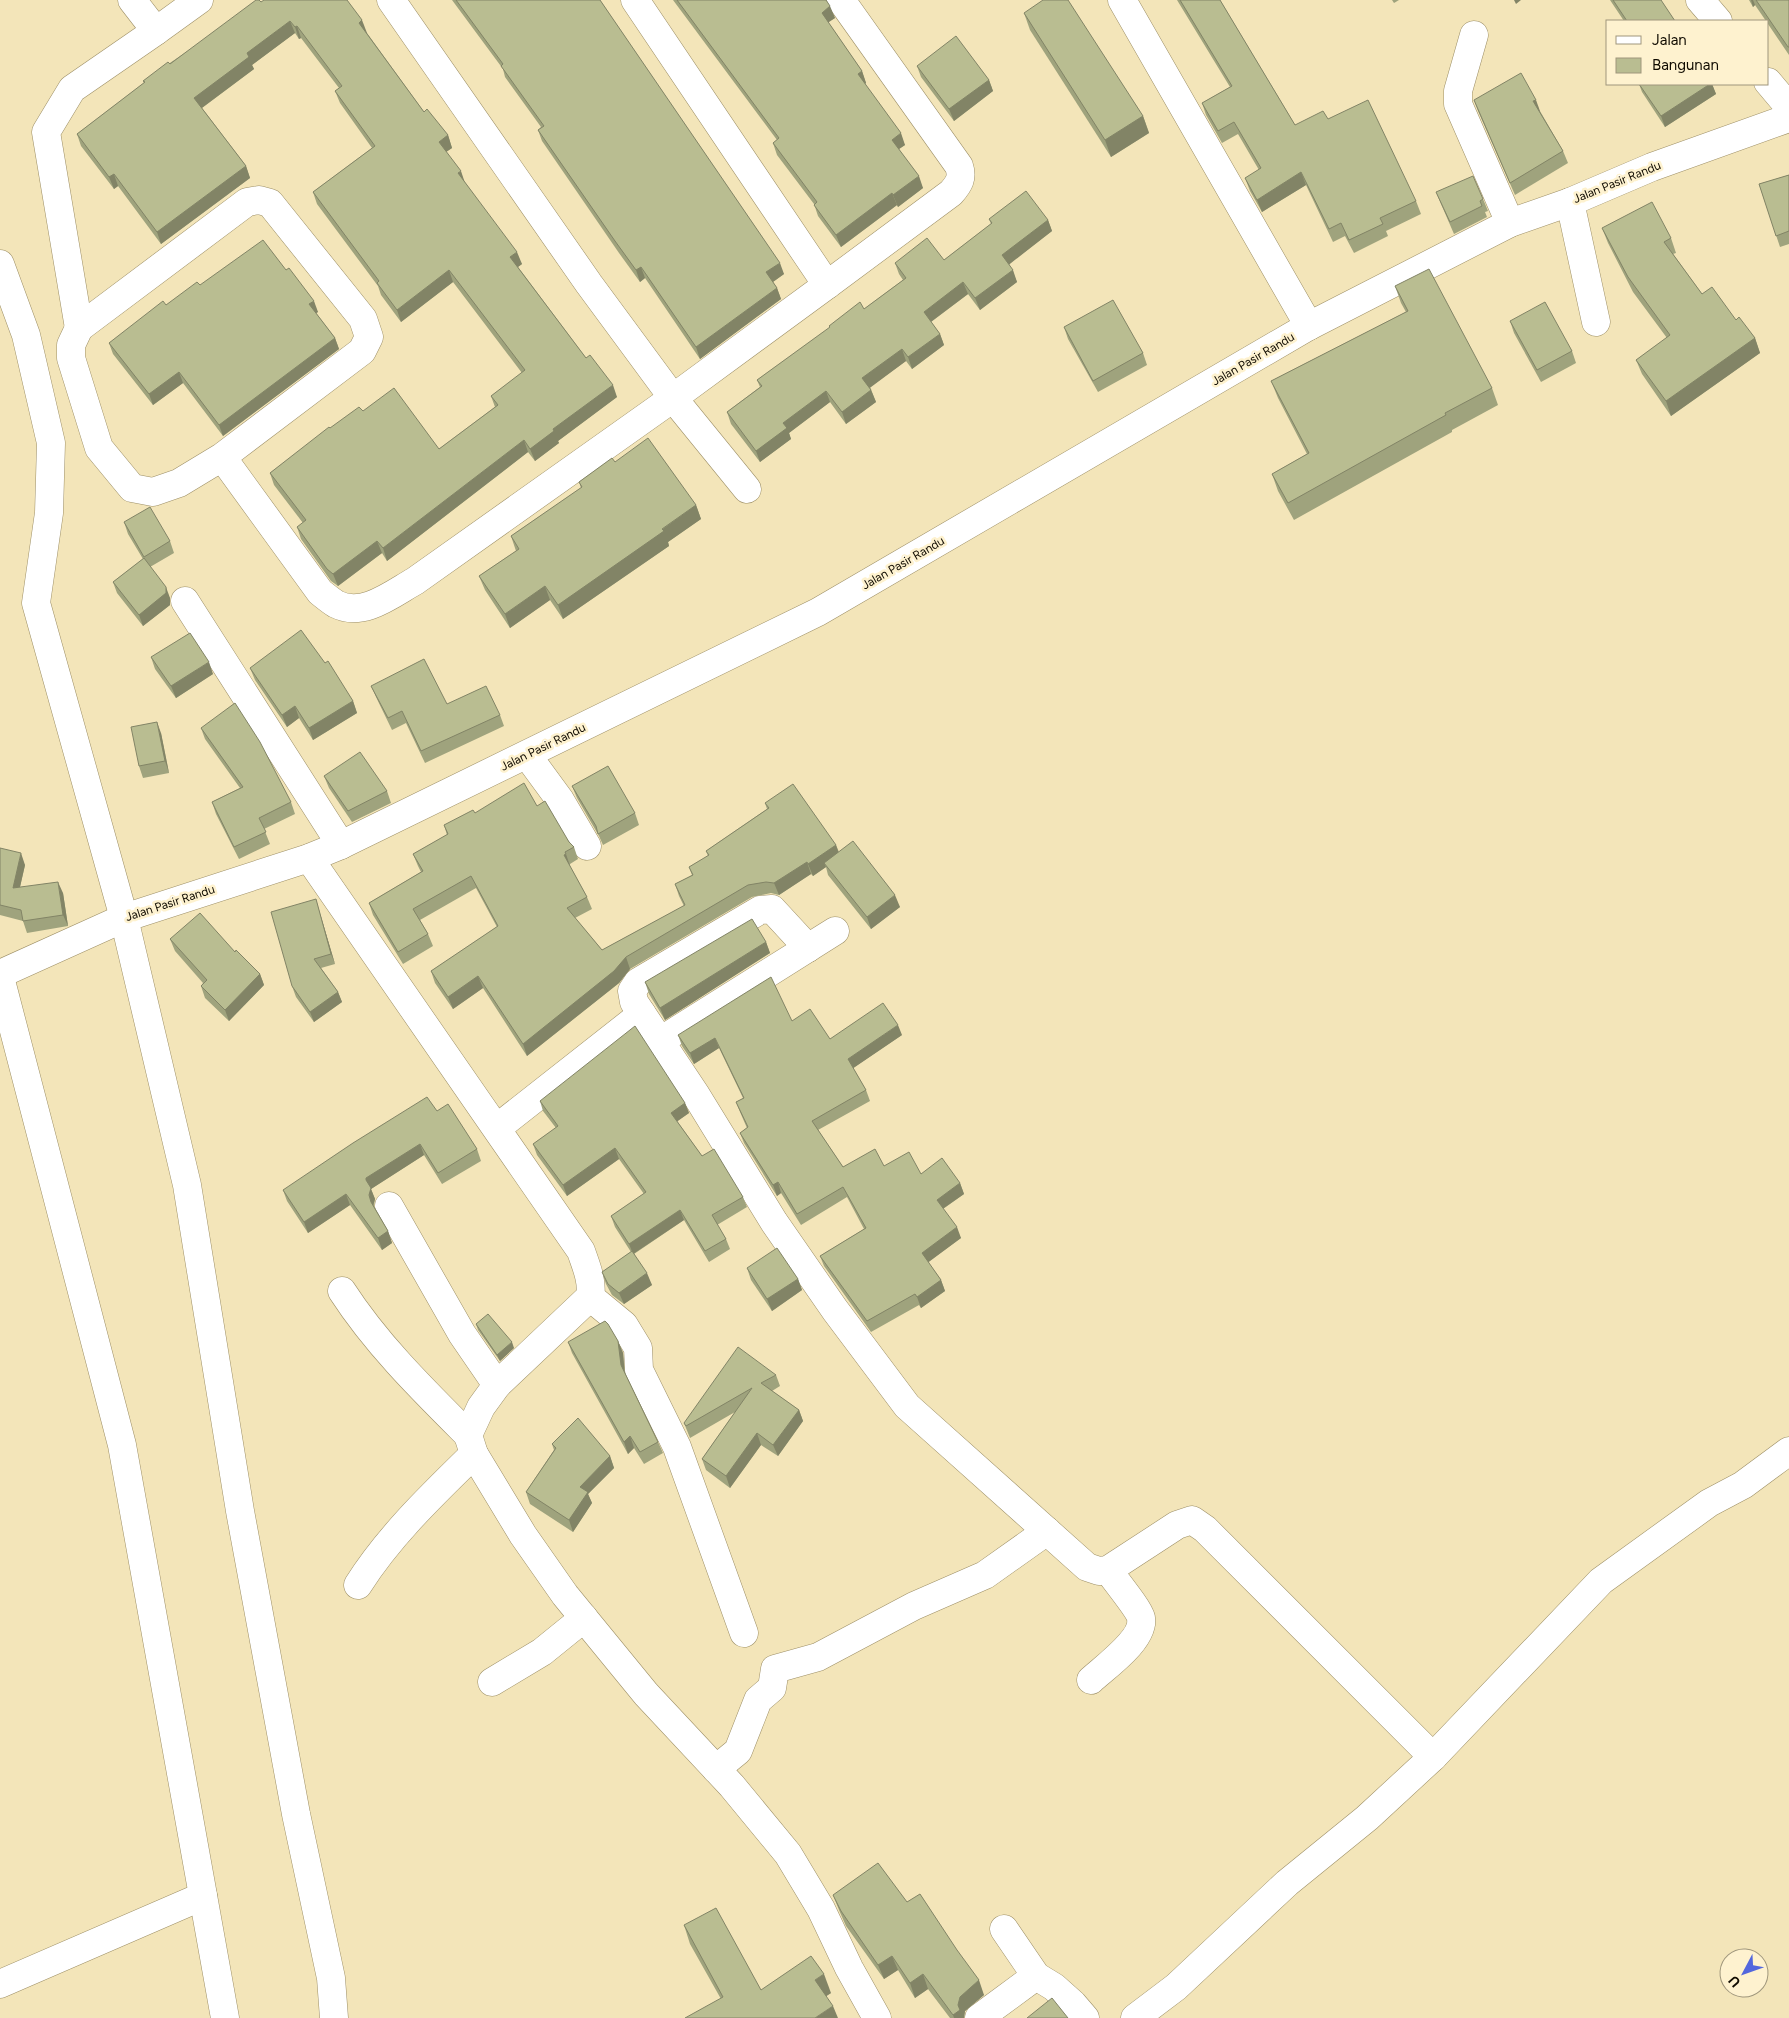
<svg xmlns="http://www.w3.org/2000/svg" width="1789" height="2018" viewBox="0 0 1789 2018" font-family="Figtree,sans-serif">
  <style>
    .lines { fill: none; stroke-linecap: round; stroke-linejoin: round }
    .minor-casing { stroke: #9d8f66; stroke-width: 29 }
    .major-casing { stroke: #9d8f66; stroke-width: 29 }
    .minor { stroke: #fff; stroke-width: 28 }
    .major { stroke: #fff; stroke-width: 28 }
    .wall { fill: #9fa37d }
    .shaded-wall { fill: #828466 }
    .building { fill: #b9bd91; stroke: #828466 }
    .labels { text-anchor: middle; stroke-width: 5; stroke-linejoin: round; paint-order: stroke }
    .street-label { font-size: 12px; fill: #100b00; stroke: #fef2cf }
  </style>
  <rect width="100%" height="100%" fill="#f3e5b9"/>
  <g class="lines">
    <defs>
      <g id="minor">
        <polyline points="132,0 156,31 199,0"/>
        <polyline points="391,0 589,284 673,398 747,489"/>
        <polyline points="1122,0 1309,326"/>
        <polyline points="1700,0 1718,21"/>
        <polyline points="1474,35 1458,91 1458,104 1510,223"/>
        <polyline points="1768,82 1789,107"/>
        <polyline points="1570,202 1596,322"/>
        <polyline points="0,264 26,335 51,443 49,513 36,603 124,918 187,1185 240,1511 296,1814 331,1978 334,2018"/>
        <path d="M827,285L951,193C959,184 963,178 959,166L841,0"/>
        <polyline points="79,328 46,132 72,89 156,31"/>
        <path d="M222,457L179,483L153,492L132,488L99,448L71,358V345L79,328L247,202L259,200L270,203L363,319L369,337L362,351L222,457L320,592C325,596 331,601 336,604C363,618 392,594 415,581L673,398L827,285L635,0"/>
        <polyline points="185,601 341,845"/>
        <polyline points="527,755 560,800 587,846"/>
        <path d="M309,858L581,1251C586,1266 593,1281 590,1297L497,1385L481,1407L468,1435L474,1454L523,1535L565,1595L646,1694L732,1786L788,1854L821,1909L849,1968L877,2018"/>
        <polyline points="808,948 772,909 760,910 638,982 632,991 634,1002 696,1095 774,1222 835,1310 907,1406 1087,1567 1099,1571 1108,1570 1177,1525 1192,1520 1205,1529 1433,1757"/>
        <polyline points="0,977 122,1445 225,2018"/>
        <polyline points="660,1041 835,931"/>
        <polyline points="497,1128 642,1014"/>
        <polyline points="389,1206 462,1334 497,1385"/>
        <path d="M342,1291C377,1345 423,1390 468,1435"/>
        <polyline points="590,1297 624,1325 638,1348 639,1370 677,1447 744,1633"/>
        <path d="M358,1585C389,1536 433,1494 474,1454"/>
        <path d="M1091,1680C1105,1667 1145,1639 1141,1618C1139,1609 1114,1579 1108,1570"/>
        <polyline points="492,1682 542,1652 584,1618"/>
        <polyline points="716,1769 738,1751 758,1700 772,1688 775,1669 818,1657 914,1606 985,1575 1047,1531"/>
        <polyline points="1004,1929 1036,1976 1054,1987 1073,2004 1085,2018"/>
        <polyline points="0,1984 203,1896"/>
        <polyline points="979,2018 1036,1976"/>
        <polyline points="1135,2018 1176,1987 1287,1883 1367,1818 1433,1757 1601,1581 1709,1503 1743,1485 1789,1451"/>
      </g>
      <polyline id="major" points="0,974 124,918 309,858 341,845 818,612 1309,326 1510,223 1570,202 1652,167 1789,118"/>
    </defs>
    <use href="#minor" class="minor-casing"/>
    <use href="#major" class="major-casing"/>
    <use href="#minor" class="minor"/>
    <use href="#major" class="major"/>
  </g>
  <g class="wall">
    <polygon points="452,0 600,0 784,274 773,282 777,288 781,299 700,359 645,278 640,282 619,253 542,141 538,130 541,127 505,77 503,69"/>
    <polygon points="673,0 826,0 835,18 828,22 862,71 866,83 865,84 905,145 899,149 923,188 898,207 897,205 841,247 818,216 814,204 777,155 773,143 777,140"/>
    <polygon points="1177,0 1220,0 1295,125 1328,119 1416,201 1421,214 1386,231 1388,236 1354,253 1345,236 1333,242 1306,185 1262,212 1250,191 1245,178 1259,170 1238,134 1222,143 1206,115 1202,103 1230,87"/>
    <polygon points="1392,0 1399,0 1394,3"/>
    <polygon points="1610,0 1662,0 1661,1 1675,21 1624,21"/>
    <polygon points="1749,0 1789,0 1789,55 1768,24 1768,21 1766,21 1755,5 1753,7"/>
    <polygon points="261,2 367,33 424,112 448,135 452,148 446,152 464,181 522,264 518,267 586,358 617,397 558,441 559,443 535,461 528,452 387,561 382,553 338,586 331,581 301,539 297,527 303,523 274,485 270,473 330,428 363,411 439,449 495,407 491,396 522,373 453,282 401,322 381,295 378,286 317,204 313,192 372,148 340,103 335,91 339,88 301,38 299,39 295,33 252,65 254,69 202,108 246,166 250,178 161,244 118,186 114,189 81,146 77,134 144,83 143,81"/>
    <polygon points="1024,13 1143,116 1149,133 1111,157 1030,30"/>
    <polygon points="917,66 989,80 993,91 954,121 921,77"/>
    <polygon points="1639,84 1712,84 1716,94 1665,127 1642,92"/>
    <polygon points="1474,100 1540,111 1563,151 1568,163 1515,195 1478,111"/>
    <polygon points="1789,175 1789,244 1780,247 1759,184"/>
    <polygon points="1436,192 1483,199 1488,211 1485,212 1487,217 1454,234 1441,204"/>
    <polygon points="989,219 1048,220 1052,231 1009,264 1017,282 980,310 968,294 931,322 940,334 944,345 912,369 906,361 870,387 876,402 846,424 830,402 789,433 791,439 760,462 731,424 727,412 760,387 757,380 830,328 829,326 864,309 903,280 899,274 895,263 944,260 991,224"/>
    <polygon points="1602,228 1671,238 1676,253 1673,254 1702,294 1736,320 1755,338 1760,353 1671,416 1642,374 1636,360 1667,338 1633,292 1608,243"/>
    <polygon points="286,270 318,312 316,313 335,338 339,349 223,436 183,383 153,405 113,354 109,343 166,305 200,285"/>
    <polygon points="1395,286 1492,388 1498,405 1452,430 1452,432 1294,520 1278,491 1272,474 1307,454 1278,398 1271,381 1406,312 1401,303"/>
    <polygon points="1510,321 1572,351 1576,363 1541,382 1514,333"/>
    <polygon points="1064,327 1143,353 1147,365 1098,392 1068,339"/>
    <polygon points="615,462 696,505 701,519 668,542 669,546 563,619 550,600 510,628 485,590 479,576 516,551 511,536 581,488 579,482"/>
    <polygon points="124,522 170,541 174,553 150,567 170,598 170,605 143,626 117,593 113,582 143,559 128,534"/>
    <polygon points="151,657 213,674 176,698 155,669"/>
    <polygon points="250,668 353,701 357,713 313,740 299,718 287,727 255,680"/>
    <polygon points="371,686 447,704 500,715 504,726 425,763 406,723 392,730 376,697"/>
    <polygon points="201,728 291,802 295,814 264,829 270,844 239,859 216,814 212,802 240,788 205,739"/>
    <polygon points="161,733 169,773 143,778 139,766"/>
    <polygon points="324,776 387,791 391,803 352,822 329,788"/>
    <polygon points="572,786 635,813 639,825 603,845 599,836 577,798"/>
    <polygon points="765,803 836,845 839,852 900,907 871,929 828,875 826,867 813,876 811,874 779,895 771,893 752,897 630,969 619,983 527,1056 483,988 453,1009 435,983 431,971 497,927 476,888 420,920 428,934 433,946 403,964 373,915 369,903 421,872 418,866 413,854 447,835 444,825 475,813 537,806 574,847 578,859 570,864 570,866 587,897 592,909 575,918 602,950 684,906 679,896 675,884 692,875 689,867 708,856 706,851 767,809"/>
    <polygon points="0,848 25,865 20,887 63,893 68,926 27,933 23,921 0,915"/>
    <polygon points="316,899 319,910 335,964 321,968 338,992 342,1002 314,1022 296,997 292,986"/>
    <polygon points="170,939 235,952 260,974 264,985 229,1021 205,998 201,986 203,983 175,951"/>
    <polygon points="766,942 770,953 665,1020 649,994 645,982"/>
    <polygon points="792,1021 830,1039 902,1035 853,1068 866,1090 870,1101 818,1130 843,1167 884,1166 921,1174 960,1183 964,1194 943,1209 961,1238 928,1262 941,1280 945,1291 921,1308 919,1305 871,1332 824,1266 820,1256 864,1229 847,1197 801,1225 781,1193 777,1196 744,1143 740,1133 747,1128 740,1112 736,1102 743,1098 719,1048 694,1064 682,1046 678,1035"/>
    <polygon points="540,1101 685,1103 689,1113 677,1121 702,1156 743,1197 747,1207 717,1225 726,1239 730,1249 709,1262 684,1220 634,1254 652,1285 624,1304 612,1295 606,1284 602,1272 631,1252 615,1227 611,1216 644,1194 619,1159 567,1196 537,1155 533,1144 556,1128 543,1111"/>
    <polygon points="437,1111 477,1149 481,1161 442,1184 424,1155 371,1189 375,1199 374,1206 388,1231 392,1243 382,1250 350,1205 308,1233 287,1201 283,1190"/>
    <polygon points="747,1268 798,1279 802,1290 772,1311 751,1280"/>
    <polygon points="476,1324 514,1348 500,1361 478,1330"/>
    <polygon points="618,1341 623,1353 625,1373 658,1442 663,1453 644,1464 634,1448 628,1454 572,1353 568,1342"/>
    <polygon points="776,1375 780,1386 772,1391 799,1410 803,1421 778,1456 761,1445 730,1488 706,1470 702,1459 735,1412 690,1438 684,1423"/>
    <polygon points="552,1444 610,1456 614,1468 588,1494 592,1503 573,1532 530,1504 526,1492 554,1450"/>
    <polygon points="833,1895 907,1902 984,1995 965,2011 964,2018 950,2018 928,1989 915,1998 898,1970 884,1979 846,1926 839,1910"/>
    <polygon points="684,1925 761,1990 831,1993 826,1996 721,1999 690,1944"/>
  </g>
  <g class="shaded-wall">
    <polygon points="1514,0 1521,0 1516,4"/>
    <polygon points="1751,0 1753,0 1755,5 1753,7"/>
    <polygon points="830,6 835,18 826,24 822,13"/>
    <polygon points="362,20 367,33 363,35 359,23"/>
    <polygon points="290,21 295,33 252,65 254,69 199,110 194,98 247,53"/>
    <polygon points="297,26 301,38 299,39 295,27"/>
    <polygon points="862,71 866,83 862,86 858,74"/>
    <polygon points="989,80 993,91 954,121 949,109"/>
    <polygon points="1710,84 1712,84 1716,94 1665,127 1661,116"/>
    <polygon points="1536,100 1540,111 1538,113 1533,101"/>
    <polygon points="1143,116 1149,133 1111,157 1105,140"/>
    <polygon points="901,133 905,145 896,151 892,140"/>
    <polygon points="448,135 452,148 443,154 439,142"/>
    <polygon points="246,166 250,178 161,244 157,232"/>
    <polygon points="461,171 465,183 458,173"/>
    <polygon points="1301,172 1306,185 1262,212 1257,200"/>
    <polygon points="114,174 118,186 114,189 109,177"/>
    <polygon points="919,176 923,188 898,207 893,195"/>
    <polygon points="892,193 897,205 841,247 836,235"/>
    <polygon points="1048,220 1052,231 1006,267 1002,255"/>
    <polygon points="517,252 522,264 515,269 510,257"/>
    <polygon points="780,263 784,274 770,284 766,272"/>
    <polygon points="641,267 645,278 640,282 636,270"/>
    <polygon points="449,270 453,282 401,322 397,310"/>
    <polygon points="1013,270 1017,282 980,310 975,298"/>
    <polygon points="963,282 968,294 928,324 924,312"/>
    <polygon points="777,288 781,299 700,359 696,347"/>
    <polygon points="314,301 318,312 313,315 309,304"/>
    <polygon points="940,334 944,345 912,369 908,357"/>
    <polygon points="335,338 339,349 223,436 219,425"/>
    <polygon points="1755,338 1760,353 1671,416 1666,401"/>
    <polygon points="902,349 906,361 867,390 862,378"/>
    <polygon points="179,372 183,383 153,405 149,394"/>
    <polygon points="613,385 617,397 558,441 559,443 535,461 530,449 553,429"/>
    <polygon points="871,390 876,402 846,424 842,412"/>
    <polygon points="826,391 830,402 789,433 791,439 760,462 756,451 783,423"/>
    <polygon points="524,440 528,452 387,561 383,548"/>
    <polygon points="696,505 701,519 668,542 669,546 563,619 558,605"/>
    <polygon points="377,541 382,553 338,586 333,574"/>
    <polygon points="545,586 550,600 510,628 505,614"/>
    <polygon points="166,587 170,598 170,605 143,626 139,615"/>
    <polygon points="209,662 213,674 176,698 171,686"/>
    <polygon points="353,701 357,713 313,740 309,728"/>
    <polygon points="295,706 299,718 287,727 282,715"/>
    <polygon points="157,722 161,733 169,773 165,761"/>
    <polygon points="836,845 840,857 824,863 826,867 813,876 808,864"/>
    <polygon points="21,853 25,865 17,900 13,888"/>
    <polygon points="566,854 570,866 564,855"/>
    <polygon points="807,862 811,874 779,895 774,883"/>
    <polygon points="58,882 63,893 68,926 63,915"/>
    <polygon points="895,895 900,907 871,929 867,917"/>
    <polygon points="316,899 319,910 335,964 331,954"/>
    <polygon points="766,942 770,953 665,1020 660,1008"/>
    <polygon points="626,957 630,969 619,983 527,1056 523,1044"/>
    <polygon points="260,974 264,985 229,1021 225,1010"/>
    <polygon points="478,976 483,988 453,1009 448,997"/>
    <polygon points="338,992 342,1002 314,1022 310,1012"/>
    <polygon points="898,1025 902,1035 852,1069 848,1059"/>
    <polygon points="715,1038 719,1048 694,1064 690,1053"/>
    <polygon points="685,1103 689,1113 675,1123 671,1113"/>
    <polygon points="420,1144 424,1155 371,1189 375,1199 373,1206 371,1202 366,1180 366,1178"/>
    <polygon points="615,1148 619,1159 567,1196 563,1185"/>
    <polygon points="778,1182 781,1193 777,1196 773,1185"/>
    <polygon points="960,1183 964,1194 941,1210 937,1200"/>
    <polygon points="346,1194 350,1205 308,1233 304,1222"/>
    <polygon points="680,1210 684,1220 633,1254 629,1244"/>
    <polygon points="957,1227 961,1238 926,1264 922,1253"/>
    <polygon points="388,1231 392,1243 382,1250 378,1238"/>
    <polygon points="647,1273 652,1285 624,1304 619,1293"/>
    <polygon points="798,1279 802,1290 772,1311 767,1299"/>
    <polygon points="941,1280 945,1291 921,1308 917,1297"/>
    <polygon points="618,1341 623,1353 625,1377 621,1365"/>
    <polygon points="512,1342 514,1348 500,1361 497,1355"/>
    <polygon points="799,1410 803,1421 778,1456 773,1445"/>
    <polygon points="757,1433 761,1445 730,1488 726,1476"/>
    <polygon points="630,1436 634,1448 628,1454 624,1442"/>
    <polygon points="610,1456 614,1468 588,1494 592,1503 573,1532 569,1520 580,1487"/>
    <polygon points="892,1956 898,1970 884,1979 878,1965"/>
    <polygon points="824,1974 831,1993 822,1999 815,1980"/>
    <polygon points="923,1974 928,1989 915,1998 910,1983"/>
    <polygon points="979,1980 984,1995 965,2011 964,2018 954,2018 953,2015 958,2005 960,1997"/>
    <polygon points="833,2006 838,2018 815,2018"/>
  </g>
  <g class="building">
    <polygon points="256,0 259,0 261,2 264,0 347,0 362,20 359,23 424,112 427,109 448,135 439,142 461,171 458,173 517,252 510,257 586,358 590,355 613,385 553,429 554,431 530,449 524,440 383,548 377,541 333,574 327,569 297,527 306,520 270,473 329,427 330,428 359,407 363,411 394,388 439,449 498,405 491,396 525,370 449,270 397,310 377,283 379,281 313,192 375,146 335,91 342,86 297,26 295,27 290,21 247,53 249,57 194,98 246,166 157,232 114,174 109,177 77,134 145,82 143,81 168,62 170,64"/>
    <polygon points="456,0 600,0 780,263 766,272 777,288 696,347 641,267 636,270 615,241 538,130 544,126 501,66 503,64"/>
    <polygon points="677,0 826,0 830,6 822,13 862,71 858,74 901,133 892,140 919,176 893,195 892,193 836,235 814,205 817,202 773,143 779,138"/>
    <polygon points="1043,0 1068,0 1143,116 1105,140 1024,13"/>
    <polygon points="1180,0 1220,0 1295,125 1323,111 1328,119 1368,100 1416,201 1380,218 1383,224 1349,240 1341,223 1329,229 1301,172 1257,200 1245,178 1261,168 1234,122 1218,131 1202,103 1232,86"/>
    <polygon points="1613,0 1661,0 1675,21 1627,21"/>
    <polygon points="1756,0 1789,0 1789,47 1788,47"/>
    <polygon points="956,36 989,80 949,109 917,66"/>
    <polygon points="1521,73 1536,100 1533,101 1563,151 1510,183 1474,100"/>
    <polygon points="1639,84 1710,84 1661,116"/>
    <polygon points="1789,175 1789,231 1776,236 1759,184"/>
    <polygon points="1473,176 1483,199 1480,201 1482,206 1450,222 1436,192"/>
    <polygon points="1026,191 1048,220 1002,255 1013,270 975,298 963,282 924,312 940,334 908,357 902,349 862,378 871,390 842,412 826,391 783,423 787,428 756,451 727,412 762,386 757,380 830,327 829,326 860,302 864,309 906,278 895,263 927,238 944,260 992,223 989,219"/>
    <polygon points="1652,202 1671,238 1664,242 1702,294 1712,287 1736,320 1739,317 1755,338 1666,401 1636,360 1670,335 1628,277 1602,228"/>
    <polygon points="263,240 286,270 289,268 314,301 309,304 335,338 219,425 179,372 149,394 109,343 163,301 166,305 197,282 200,285"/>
    <polygon points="1429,269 1492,388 1445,413 1446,415 1288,503 1272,474 1309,453 1271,381 1408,311 1395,286"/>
    <polygon points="1113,300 1143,353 1093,381 1064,327"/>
    <polygon points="1545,302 1572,351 1537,370 1510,321"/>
    <polygon points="648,438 696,505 662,529 664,531 558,605 545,586 505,614 479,576 519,549 511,536 582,487 579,482 612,458 615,462"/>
    <polygon points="150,507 170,541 144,557 124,522"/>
    <polygon points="144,558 166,587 166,593 139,615 113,582"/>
    <polygon points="301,630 325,663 328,661 353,701 309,728 295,706 282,715 250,668"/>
    <polygon points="190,633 209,662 171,686 151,657"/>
    <polygon points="424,659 447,704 486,686 500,715 421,751 402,711 388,718 371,686"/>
    <polygon points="235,703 260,742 291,802 259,818 266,832 234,847 212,802 243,787 201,728"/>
    <polygon points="157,722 165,761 139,766 131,727"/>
    <polygon points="360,752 387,791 348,811 324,776"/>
    <polygon points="608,766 635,813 598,834 596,826 572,786"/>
    <polygon points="524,783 537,806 545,801 569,842 574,847 565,852 566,854 564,855 587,897 567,908 602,950 685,905 675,884 693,875 689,867 709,855 706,851 769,808 765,803 793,784 836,845 808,864 807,862 774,883 766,882 748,885 626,957 614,971 523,1044 478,976 448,997 431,971 498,926 471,876 413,909 428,934 398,952 369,903 423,871 413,854 448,834 444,825 473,810 475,813"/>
    <polygon points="853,841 895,895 867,917 824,863"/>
    <polygon points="0,848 21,853 13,888 58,882 63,915 23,921 21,910 0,905"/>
    <polygon points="316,899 331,954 314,959 338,992 310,1012 292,986 271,912"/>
    <polygon points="200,913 235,952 236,950 260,974 225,1010 201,986 207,980 170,939"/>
    <polygon points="752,919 766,942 660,1008 645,982"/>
    <polygon points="771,977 792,1021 810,1009 830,1039 883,1003 898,1025 848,1059 866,1090 812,1121 843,1167 875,1149 884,1166 909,1152 921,1174 942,1158 960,1183 937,1200 957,1227 922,1253 941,1280 917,1297 915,1294 867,1321 820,1256 866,1228 843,1187 797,1214 778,1182 773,1185 740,1133 748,1127 736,1102 744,1098 715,1038 690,1053 678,1035"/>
    <polygon points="635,1026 685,1103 671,1113 702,1156 714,1149 743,1197 712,1215 726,1239 705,1251 680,1210 629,1244 611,1216 646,1192 615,1148 563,1185 533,1144 558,1126 540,1101"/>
    <polygon points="427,1097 437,1111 448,1104 477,1149 438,1173 420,1144 366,1178 366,1180 371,1188 369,1195 371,1202 388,1231 378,1238 346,1194 304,1222 283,1190 353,1143"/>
    <polygon points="777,1248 798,1279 767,1299 747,1268"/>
    <polygon points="632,1251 647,1273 619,1293 608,1284 602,1272"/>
    <polygon points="488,1314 512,1342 497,1355 476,1324"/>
    <polygon points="605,1321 608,1324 618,1341 621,1365 658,1442 640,1452 630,1436 624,1442 568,1342"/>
    <polygon points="738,1347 776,1375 761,1383 799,1410 773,1445 757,1433 726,1476 702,1459 752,1388 686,1426 684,1423"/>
    <polygon points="578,1418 610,1456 580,1487 588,1492 569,1520 526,1492 556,1448 552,1444"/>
    <polygon points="878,1863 907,1902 920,1894 957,1950 979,1980 960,1997 958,2005 960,2010 953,2015 923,1974 910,1983 892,1956 878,1965 841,1911 833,1895"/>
    <polygon points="716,1908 761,1990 811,1956 824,1974 815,1980 833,2006 815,2018 685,2018 723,1997 684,1925"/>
    <polygon points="1052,1998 1068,2018 1027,2018"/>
  </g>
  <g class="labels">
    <g class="street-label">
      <text transform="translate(1617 182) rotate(-22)" y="4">Jalan Pasir Randu</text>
      <text transform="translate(1253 359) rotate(-30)" y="4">Jalan Pasir Randu</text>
      <text transform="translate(903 563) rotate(-30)" y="4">Jalan Pasir Randu</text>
      <text transform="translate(543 747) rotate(-26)" y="4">Jalan Pasir Randu</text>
      <text transform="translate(170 903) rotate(-18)" y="4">Jalan Pasir Randu</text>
    </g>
  </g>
  <rect x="1606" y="20" width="162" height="65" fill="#fef2cf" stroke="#9f967c"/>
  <rect x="1616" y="36" width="25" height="8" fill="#ffffff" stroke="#9f967c"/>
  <text x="1652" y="45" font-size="15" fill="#100b00">Jalan</text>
  <rect x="1616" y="58" width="25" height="15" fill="#b9bd91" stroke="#9f967c"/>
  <text x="1652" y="70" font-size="15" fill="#100b00">Bangunan</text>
  <g transform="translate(1744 1973) rotate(229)"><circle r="24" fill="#fef2cf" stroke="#9f967c"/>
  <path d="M0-4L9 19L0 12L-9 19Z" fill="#5367dd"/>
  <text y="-8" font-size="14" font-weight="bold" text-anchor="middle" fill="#100b00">U</text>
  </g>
</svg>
